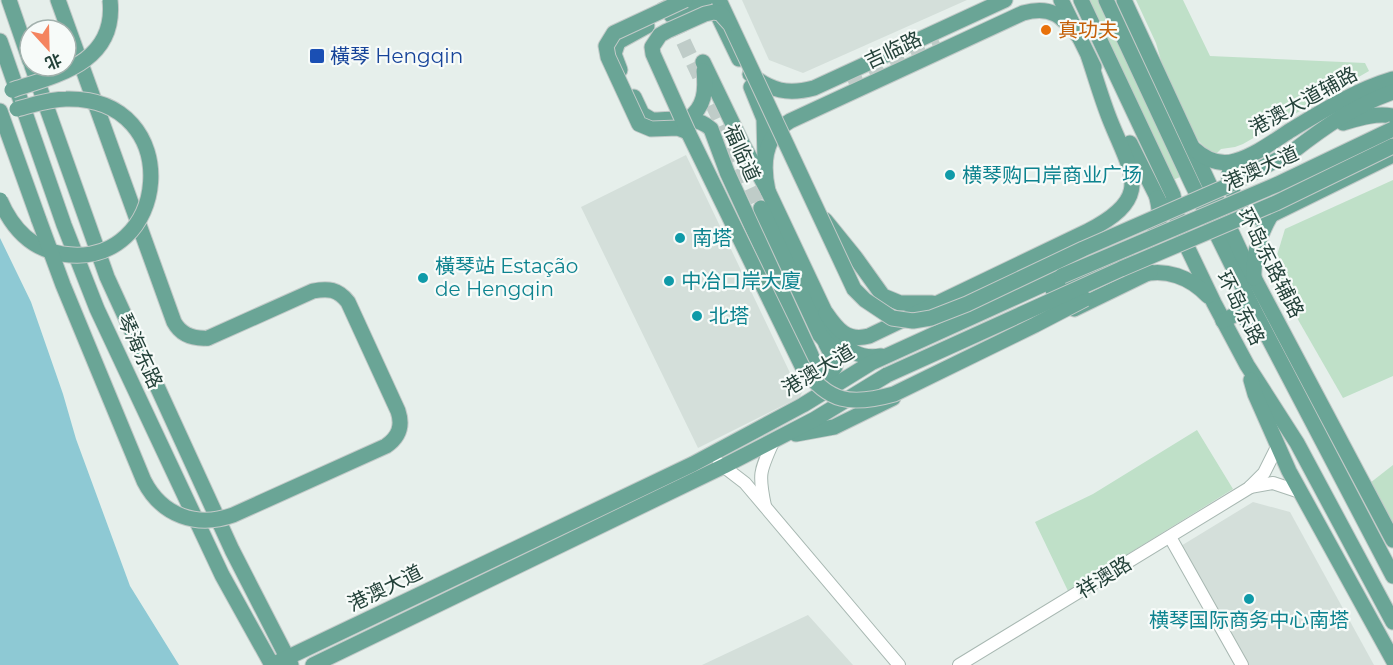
<svg xmlns="http://www.w3.org/2000/svg" width="1393" height="665" viewBox="0 0 1393 665" font-family="Montserrat,'Noto Sans SC',sans-serif">
  <style>
    .built { fill: #d4dfda }
    .green { fill: #bfe0c8 }
    .water { fill: #8ec9d4 }
    .lines { fill: none; stroke-linecap: round; stroke-linejoin: round }
    .major-tunnel { stroke: #bfccc8; stroke-width: 15; stroke-dasharray: 15 8; stroke-linecap: butt }
    .minor-casing { stroke: #a8b8b2; stroke-width: 14 }
    .major-casing { stroke: #c2cac8; stroke-width: 17 }
    .minor { stroke: #fff; stroke-width: 12 }
    .major { stroke: #6aa596; stroke-width: 15 }
    .major-bridge-casing { stroke: #c2cac8; stroke-width: 17; stroke-linecap: butt }
    .major-bridge { stroke: #6aa596; stroke-width: 15 }
    .food-dot { fill: #e8710a; stroke: #f7fbf9; stroke-width: 2 }
    .transit-dot { fill: #1a4fb4; stroke: #f7fbf9; stroke-width: 2 }
    .culture-dot { fill: #0f9aa8; stroke: #f7fbf9; stroke-width: 2 }
    .labels { text-anchor: middle; stroke-width: 4.5; stroke-linejoin: round; paint-order: stroke }
    .food-label { font-size: 20px; fill: #c56008; stroke: #f7fbf9; text-anchor: start }
    .street-label { font-size: 20px; fill: #24423a; stroke: #f7fbf9 }
    .transit-label { font-size: 20px; fill: #164399; stroke: #f7fbf9; text-anchor: start }
    .culture-label { font-size: 20px; fill: #0d838f; stroke: #f7fbf9; text-anchor: start }
  </style>
  <rect width="100%" height="100%" fill="#e6efeb"/>
  <g class="built">
    <polygon points="742,0 967,0 803,73 769,60"/>
    <polygon points="686,155 791,375 804,388 800,397 698,448 581,207"/>
    <polygon points="1253,502 1290,512 1374,665 1234,665 1171,552"/>
    <polygon points="808,615 853,665 702,665"/>
  </g>
  <g class="green">
    <polygon points="1090,0 1098,0 1180,177 1173,180"/>
    <path d="M1136,0H1183L1210,56L1365,63L1369,71L1243,144L1235,147L1221,149L1217,153C1208,151 1203,146 1197,139L1164,71L1156,43Z"/>
    <polygon points="1393,180 1393,376 1343,398 1277,283 1274,265 1285,229"/>
    <polygon points="1197,430 1233,489 1068,591 1035,522 1093,494"/>
    <polygon points="1393,465 1393,524 1370,483"/>
  </g>
  <polygon class="water" points="0,238 31,302 63,394 76,439 130,586 179,665 0,665"/>
  <g class="lines">
    <g class="major-tunnel">
      <polyline points="664,0 761,208"/>
      <polyline points="848,82 939,41"/>
    </g>
    <defs>
      <g id="minor">
        <polyline points="719,463 745,483 899,665"/>
        <polyline points="1250,487 1273,483 1300,492"/>
        <path d="M765,506C758,473 760,471 774,440"/>
        <polyline points="1170,537 1242,665"/>
        <polyline points="959,665 1249,488 1264,473 1278,445"/>
      </g>
      <g id="major">
        <polyline points="9,0 30,61"/>
        <path d="M58,0L174,322C181,335 193,339 208,338"/>
        <polyline points="1061,0 1094,67"/>
        <polyline points="1081,0 1173,195 1180,232 1214,303 1247,365 1297,443 1393,622"/>
        <polyline points="1106,0 1192,184 1257,316 1393,576"/>
        <polyline points="1124,0 1243,257 1393,540"/>
        <path d="M671,15C684,8 700,0 714,7L739,59"/>
        <polyline points="0,41 64,225 97,309 222,575 272,665"/>
        <path d="M703,62L742,143L768,191L834,331C845,349 859,360 881,356"/>
        <polyline points="32,66 107,277 232,550 291,665"/>
        <polyline points="620,70 614,54 618,42 647,26"/>
        <path d="M750,74C771,91 788,95 814,88L1005,0"/>
        <polyline points="751,87 764,119 765,160"/>
        <path d="M634,97L642,114L652,120C672,120 695,114 711,129L727,172L811,355C815,365 818,375 830,374L835,367V361L826,344"/>
        <polyline points="0,111 39,220"/>
        <path d="M688,119C705,107 706,90 704,71"/>
        <path d="M1343,123C1360,118 1375,113 1393,116"/>
        <polyline points="1130,143 1161,205"/>
        <path d="M1193,148C1204,158 1219,166 1235,161C1254,156 1274,141 1291,130C1324,110 1356,90 1393,79"/>
        <path d="M1292,152C1323,128 1355,105 1393,92"/>
        <path d="M1234,162C1233,166 1229,170 1229,175C1228,187 1240,211 1252,216C1258,218 1265,217 1271,215L1393,155"/>
        <path d="M768,191C762,164 764,136 790,121L1023,13C1053,5 1062,17 1080,38"/>
        <polyline points="761,208 820,335 832,349"/>
        <polyline points="825,220 855,257 883,296 900,303 932,303"/>
        <path d="M1149,242C1161,228 1161,215 1157,198"/>
        <path d="M1140,275C1166,268 1190,277 1208,296"/>
        <path d="M1254,278C1253,254 1259,236 1271,215"/>
        <polyline points="1053,290 1127,256"/>
        <polyline points="1074,309 1150,272"/>
        <path d="M826,313C837,329 847,342 869,336L1088,231C1154,197 1132,175 1110,120C1102,100 1096,79 1089,58"/>
        <polyline points="1223,321 1238,313 1243,314 1255,335"/>
        <polyline points="1251,380 1255,394 1289,471 1393,660"/>
        <polyline points="796,434 834,427 893,398"/>
        <polyline points="272,665 693,464 803,405 871,363 1062,276"/>
        <polyline points="313,665 724,466 815,419 887,375"/>
      </g>
    </defs>
    <use href="#minor" class="minor-casing"/>
    <use href="#major" class="major-casing"/>
    <use href="#minor" class="minor"/>
    <use href="#major" class="major"/>
    <defs>
      <g id="major-bridge">
        <polyline points="685,0 614,33 606,46 608,57 639,124 651,129 678,128 688,132"/>
        <polyline points="719,0 854,289 865,300 892,318 913,321 931,318 967,304 1083,249 1225,187 1292,152"/>
        <path d="M729,23L720,13L714,12L705,14L667,31L660,35L652,47L653,54L688,132L802,366C828,403 851,406 894,394L1035,325L1085,299"/>
        <path d="M12,90C58,75 117,62 110,0"/>
        <path d="M0,200C12,228 32,249 62,254C171,271 188,96 66,99C49,99 33,105 17,109"/>
        <path d="M39,220L63,285L144,481C162,516 197,528 233,515L386,446C399,437 403,426 398,411L348,302C338,289 328,288 313,291L208,338"/>
        <polyline points="1062,276 1278,184 1393,129"/>
        <polyline points="887,375 1121,269 1276,203 1393,146"/>
      </g>
    </defs>
    <use href="#major-bridge" class="major-bridge-casing"/>
    <use href="#major-bridge" class="major-bridge"/>
  </g>
  <circle class="food-dot" cx="1046" cy="30" r="6"/>
  <rect class="transit-dot" x="309" y="48" width="16" height="16" rx="3"/>
  <g class="culture-dot">
    <circle cx="950" cy="175" r="6"/>
    <circle cx="680" cy="238" r="6"/>
    <circle cx="423" cy="278" r="6"/>
    <circle cx="669" cy="281" r="6"/>
    <circle cx="697" cy="316" r="6"/>
    <circle cx="1249" cy="599" r="6"/>
  </g>
  <g class="labels">
    <g class="food-label">
      <text x="1058" y="37">真功夫</text>
    </g>
    <g class="street-label">
      <text transform="translate(893 50) rotate(-25)" y="7">吉临路</text>
      <text transform="translate(1303 101) rotate(-29)" y="7">港澳大道辅路</text>
      <text transform="translate(742 153) rotate(66)" y="7">福临道</text>
      <text transform="translate(1261 168) rotate(-24)" y="7">港澳大道</text>
      <text transform="translate(1271 263) rotate(63)" y="7">环岛东路辅路</text>
      <text transform="translate(1241 308) rotate(63)" y="7">环岛东路</text>
      <text transform="translate(140 351) rotate(65)" y="7">琴海东路</text>
      <text transform="translate(818 370) rotate(-31)" y="7">港澳大道</text>
      <text transform="translate(1104 577) rotate(-32)" y="7">祥澳路</text>
      <text transform="translate(385 588) rotate(-26)" y="7">港澳大道</text>
    </g>
    <g class="transit-label">
      <text x="330" y="63">橫琴 Hengqin</text>
    </g>
    <g class="culture-label">
      <text x="962" y="182">横琴购口岸商业广场</text>
      <text x="692" y="245">南塔</text>
      <text x="435" y="273">橫琴站 Estação<tspan x="435" dy="23">de Hengqin</tspan></text>
      <text x="681" y="288">中冶口岸大廈</text>
      <text x="709" y="323">北塔</text>
      <text x="1249" y="627" text-anchor="middle">横琴国际商务中心南塔</text>
    </g>
  </g>
  <g transform="translate(48 48) rotate(158)"><circle r="28" fill="#f7fbf9" stroke="#a3b1ad" stroke-width="1.5"/>
  <path d="M0-4.5L10 22L0 15L-10 22Z" fill="#f4845f"/>
  <text y="-9" font-size="16" font-weight="bold" text-anchor="middle" fill="#24423a">北</text>
  </g>
</svg>
